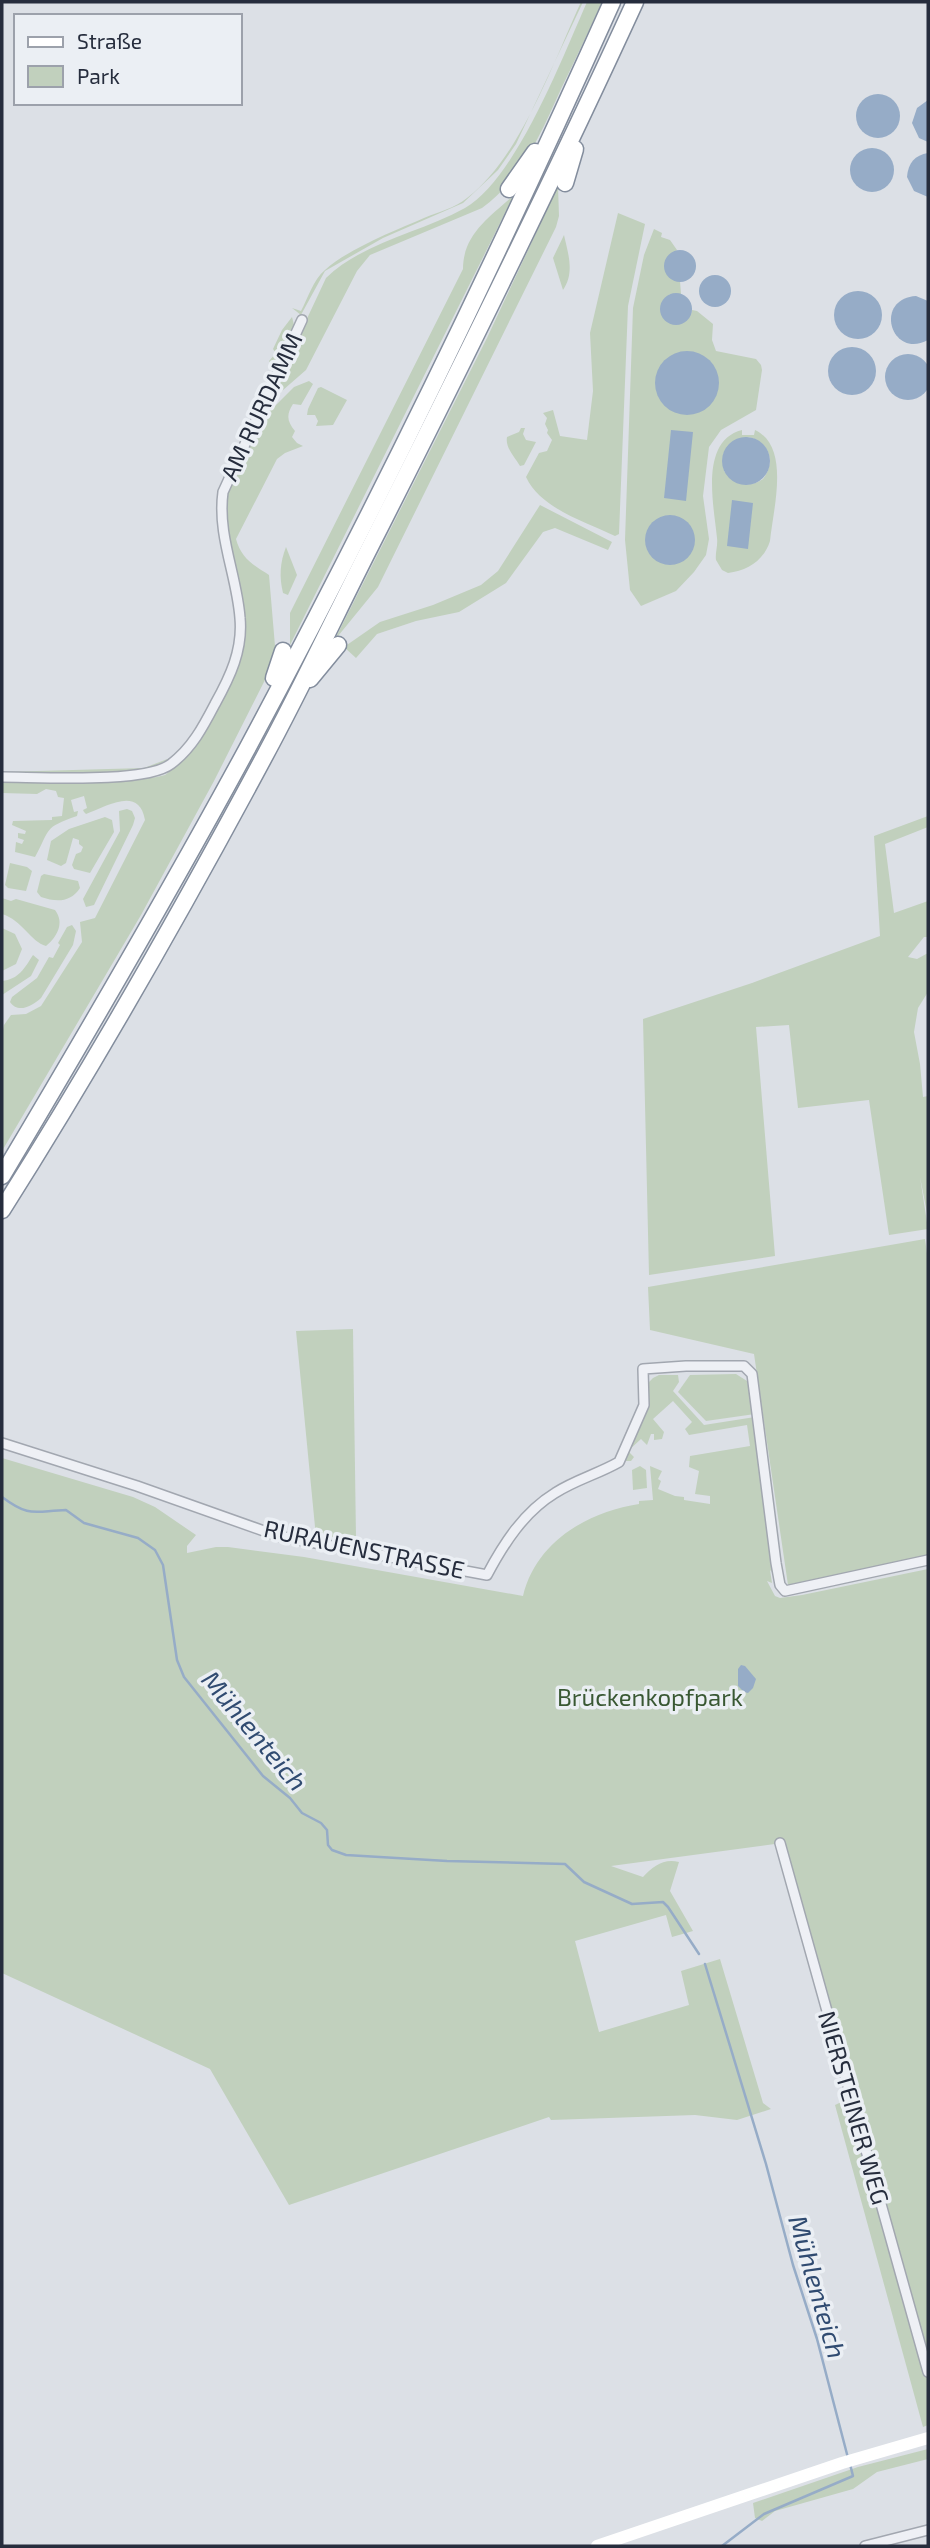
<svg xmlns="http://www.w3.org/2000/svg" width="930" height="2548" viewBox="0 0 930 2548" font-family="'Exo 2',sans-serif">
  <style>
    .green { fill: #c1d0bd; fill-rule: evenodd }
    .water { fill: #96acc7 }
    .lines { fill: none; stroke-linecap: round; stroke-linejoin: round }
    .stream { stroke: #96acc7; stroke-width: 2.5 }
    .minor-casing { stroke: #a2a7b0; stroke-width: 12 }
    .motorway-casing { stroke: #838d9d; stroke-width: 19 }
    .minor { stroke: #eef0f5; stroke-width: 9 }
    .secondary { stroke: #fff; stroke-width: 12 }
    .motorway { stroke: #fff; stroke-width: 16 }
    .labels { text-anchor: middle; stroke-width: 7; stroke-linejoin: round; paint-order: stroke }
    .street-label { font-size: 24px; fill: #262d3d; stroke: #ebeff4 }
    .park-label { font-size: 24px; fill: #395833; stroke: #ebeff4 }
    .water-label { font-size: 26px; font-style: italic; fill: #304b71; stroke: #ebeff4 }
  </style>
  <rect width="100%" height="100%" fill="#dce0e6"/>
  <g class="green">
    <path d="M581,2H583L516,144L498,170L463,203L383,238L325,271L302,313L301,315L292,308L301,311C308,298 313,280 325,270C348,249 394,231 424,218C438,212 455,208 467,198C520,158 553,63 581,2Z"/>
    <path d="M587,2H602C589,31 575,60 561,89C541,133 522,179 482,208L370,255L357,271L306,370L267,404L326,278C363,242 420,233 465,208C516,179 563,56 587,2Z"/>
    <polygon points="558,186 559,216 556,227 378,587 334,641 487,338"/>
    <path d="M514,195L290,645V613L463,269C463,234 490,217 514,195Z"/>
    <path d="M618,213L645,224L628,306L619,534L615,536C586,522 541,509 526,477L539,453L547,451L552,440L547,433L548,430L545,424L547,418L543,413L553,410L560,436L587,440L593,391L590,333Z"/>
    <polygon points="654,229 662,233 661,237 670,240 677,250 667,258 665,271 671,278 680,281 681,294 669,294 691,314 692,310 697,311 713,324 712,340 716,351 756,359 761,365 762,370 756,410 721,430 709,447 703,496 709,539 706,555 694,572 676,591 641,606 630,590 625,540 633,308 644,255"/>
    <path d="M564,235C568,253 575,273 563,290L553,258Z"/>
    <polygon points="292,317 294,325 292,335 221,488 219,523 238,621 238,639 229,673 196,735 180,753 152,768 122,772 2,775 2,772 144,768 170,758 191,739 206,715 230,664 237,638 237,616 218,524 219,493 274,370 269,361 276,353 273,349 282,330"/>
    <path d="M309,381L313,384L301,405L293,404C286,415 287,421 295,431L292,437L297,443L303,446L285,453L277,459L236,539C241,558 253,565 269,575L275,646L270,670L214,781L141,915L2,1151V1034L4,1025L11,1015L26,1014L41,1006L82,942L80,922L95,918L145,820C139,786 108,806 86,814L84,812L83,810L87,808L84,796L71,800L74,812L78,811L77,816C43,828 51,828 35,857L15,852L16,842L22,844L24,840L18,838V833L25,834L26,831L12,825L13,821L52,820V817L62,816L64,798L58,797L56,791L46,789L37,794L2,793V783L125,781L157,777L165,775L178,765L195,745L241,650L225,532V493L258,418L275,406L294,387Z"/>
    <polygon points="321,387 347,400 333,425 316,426 318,421 315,415 307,415 308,409 318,388"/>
    <path d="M521,428H525L523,434L526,440L536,442L524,465L520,466C515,457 505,448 507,437L519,432Z"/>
    <path d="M742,430V435H754L755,430C791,447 773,509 770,541C764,560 748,571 728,573L722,570L716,560C715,553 718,546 717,538C714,506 699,441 742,430ZM749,437C770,443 776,462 763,479C746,490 738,482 724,471L723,454Z"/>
    <polygon points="540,505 612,542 608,550 555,528 543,532 506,583 459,612 416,621 377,634 356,658 344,647 380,622 433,605 481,585 498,571"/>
    <path d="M286,547L297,575L288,595L283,593C279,577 280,562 286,547Z"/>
    <polygon points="127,809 132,811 135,818 133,825 94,905 86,907 83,899 120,831 119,811"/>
    <polygon points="928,816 928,827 885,844 894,913 928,901 928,937 924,937 908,957 917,959 928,953 928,992 918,1008 914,1032 920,1064 923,1097 928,1096 928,1218 920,1177 928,1229 889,1235 869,1100 798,1108 789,1025 756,1027 775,1256 649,1275 643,1019 752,983 880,936 874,836"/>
    <polygon points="105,817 112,820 114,832 90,873 74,869 72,865 76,854 81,852 83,847 79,844 79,840 73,838 66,863 61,866 47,860 51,841 69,829"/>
    <polygon points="10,863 27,867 32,871 26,891 8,888 5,885"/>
    <path d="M44,874L78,881L80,888C70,903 56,902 41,897L37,892L41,876Z"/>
    <path d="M2,898L11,901L16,899L55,910C65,923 57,937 46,946C31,942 22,920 2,914Z"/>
    <path d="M72,925L76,931L73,945L41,998C32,1006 18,1014 10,1002L12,997L37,978L49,957L53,958L60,945L58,943L67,927Z"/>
    <polygon points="2,928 15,934 22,949 16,964 2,971"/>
    <path d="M33,955L39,960L31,976L2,995V981C19,979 24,969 33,955Z"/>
    <polygon points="925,1239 928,1261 928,1555 788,1585 754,1354 650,1330 648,1287"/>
    <polygon points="353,1329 356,1537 316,1537 296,1331"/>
    <polygon points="736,1374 747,1381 755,1414 706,1421 678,1392 690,1375"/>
    <path d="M659,1375H678L679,1382L673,1391L704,1425L755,1417L772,1572L770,1570L772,1583L767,1581L775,1596L780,1598L802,1595L928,1569V2425L923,2427L835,2105L852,2097L782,1843L611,1866L643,1877C653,1866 664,1858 679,1862L670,1891L693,1931L672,1937L666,1915L575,1941L599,2032L689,2005L681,1971L720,1959L763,2103L771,2109L737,2120L695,2115L551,2120L549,2117L289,2205L210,2069L2,1973V1458L133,1497L155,1507L196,1535L187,1546V1553L216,1547H228L304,1557L523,1596C536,1542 587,1512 639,1504V1501L653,1500L650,1466L662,1471L658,1479L661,1481L658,1489L675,1496L684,1497V1500L710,1504V1496L695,1494L699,1471L689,1467L690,1456L750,1446L747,1425L689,1435L685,1429L692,1422L673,1401L653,1419L664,1432L662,1439L654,1440V1434H651L647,1445L641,1439L628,1451L634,1457L631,1461H626V1454L641,1421L647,1384L653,1378Z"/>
    <polygon points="640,1466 646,1470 647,1488 633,1490 632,1470"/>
    <polygon points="928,2449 928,2459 877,2472 853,2489 775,2511 762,2521 755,2518 753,2503 858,2467"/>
  </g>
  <g class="water">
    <circle cx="878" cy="116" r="22"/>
    <polygon points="928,100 928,142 919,138 912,123 917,108"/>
    <circle cx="872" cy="170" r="22"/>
    <path d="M928,153V197L914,191L907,177C908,163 915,155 928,153Z"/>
    <circle cx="680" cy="266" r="16"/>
    <circle cx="715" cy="291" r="16"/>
    <circle cx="858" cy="315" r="24"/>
    <circle cx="676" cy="309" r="16"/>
    <path d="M916,296L928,301V340C891,360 873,299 916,296Z"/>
    <circle cx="852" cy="371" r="24"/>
    <circle cx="687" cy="383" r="32"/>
    <circle cx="908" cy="377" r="23"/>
    <polygon points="671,430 693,432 686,501 664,498"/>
    <circle cx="746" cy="461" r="24"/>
    <polygon points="732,500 753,503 748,549 727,546"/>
    <circle cx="670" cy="540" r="25"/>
    <polygon points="741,1665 745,1666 756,1679 753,1688 748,1693 744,1692 738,1686 738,1669"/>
  </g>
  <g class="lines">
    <g class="stream">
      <path d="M2,1497C30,1518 34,1511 66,1510L84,1523L138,1538L155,1550L163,1565L177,1660L184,1677L263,1776L290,1798L302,1813L321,1823L327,1830L328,1845L332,1850L346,1855L447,1861L565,1864L584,1882L632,1904L663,1902L668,1907L699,1954"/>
      <polyline points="705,1964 766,2164 793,2265 817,2339 848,2458"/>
      <polyline points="722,2546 764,2514 853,2476 850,2464"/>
    </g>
    <defs>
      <g id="minor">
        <path d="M2,777C38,777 145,784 171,764C192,748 203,727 215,704C230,677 243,650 240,618C237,576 217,535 223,492L302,320"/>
        <path d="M2,1443L137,1486L278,1536L487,1575C504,1543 524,1512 555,1493C575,1480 598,1474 619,1462L644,1405L643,1369L686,1366H744L752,1374L776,1563L780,1585L785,1591L928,1560"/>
        <polyline points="780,1843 928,2372"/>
        <polyline points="865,2546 928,2530"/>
      </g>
      <g id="motorway">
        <polyline points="565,183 575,149"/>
        <polyline points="509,189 535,152"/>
        <polyline points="274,678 283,651"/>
        <polyline points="310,679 338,645"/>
        <path d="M2,1176C86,1035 169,893 247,749C378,505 499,254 612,2"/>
        <path d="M2,1210C95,1063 181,912 263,759C301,689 335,616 371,545C462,365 551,185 635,2"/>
      </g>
    </defs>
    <use href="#minor" class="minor-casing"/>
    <use href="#motorway" class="motorway-casing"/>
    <use href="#minor" class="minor"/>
    <polyline class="secondary" points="597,2546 842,2463 928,2438"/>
    <use href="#motorway" class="motorway"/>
  </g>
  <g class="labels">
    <g class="street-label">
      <text transform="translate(262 407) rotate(-65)" y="8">AM RURDAMM</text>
      <text transform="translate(364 1550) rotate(12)" y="8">RURAUENSTRASSE</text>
      <text transform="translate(853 2108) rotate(74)" y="8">NIERSTEINER WEG</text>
    </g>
    <g class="park-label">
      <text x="650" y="1706">Brückenkopfpark</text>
    </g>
    <g class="water-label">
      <text transform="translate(254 1731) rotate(50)" y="9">Mühlenteich</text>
      <text transform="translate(817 2287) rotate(74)" y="9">Mühlenteich</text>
    </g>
  </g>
  <rect width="930" height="2548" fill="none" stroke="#262d3d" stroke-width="7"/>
  <rect x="14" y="14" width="228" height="91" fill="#ebeff4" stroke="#9ca1ab" stroke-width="2"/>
  <rect x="28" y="37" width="35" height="10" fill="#ffffff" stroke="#9ca1ab" stroke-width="2"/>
  <text x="77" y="49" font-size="21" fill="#262d3d">Straße</text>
  <rect x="28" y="66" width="35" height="21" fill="#c1d0bd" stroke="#9ca1ab" stroke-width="2"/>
  <text x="77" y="84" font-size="21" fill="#262d3d">Park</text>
</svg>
